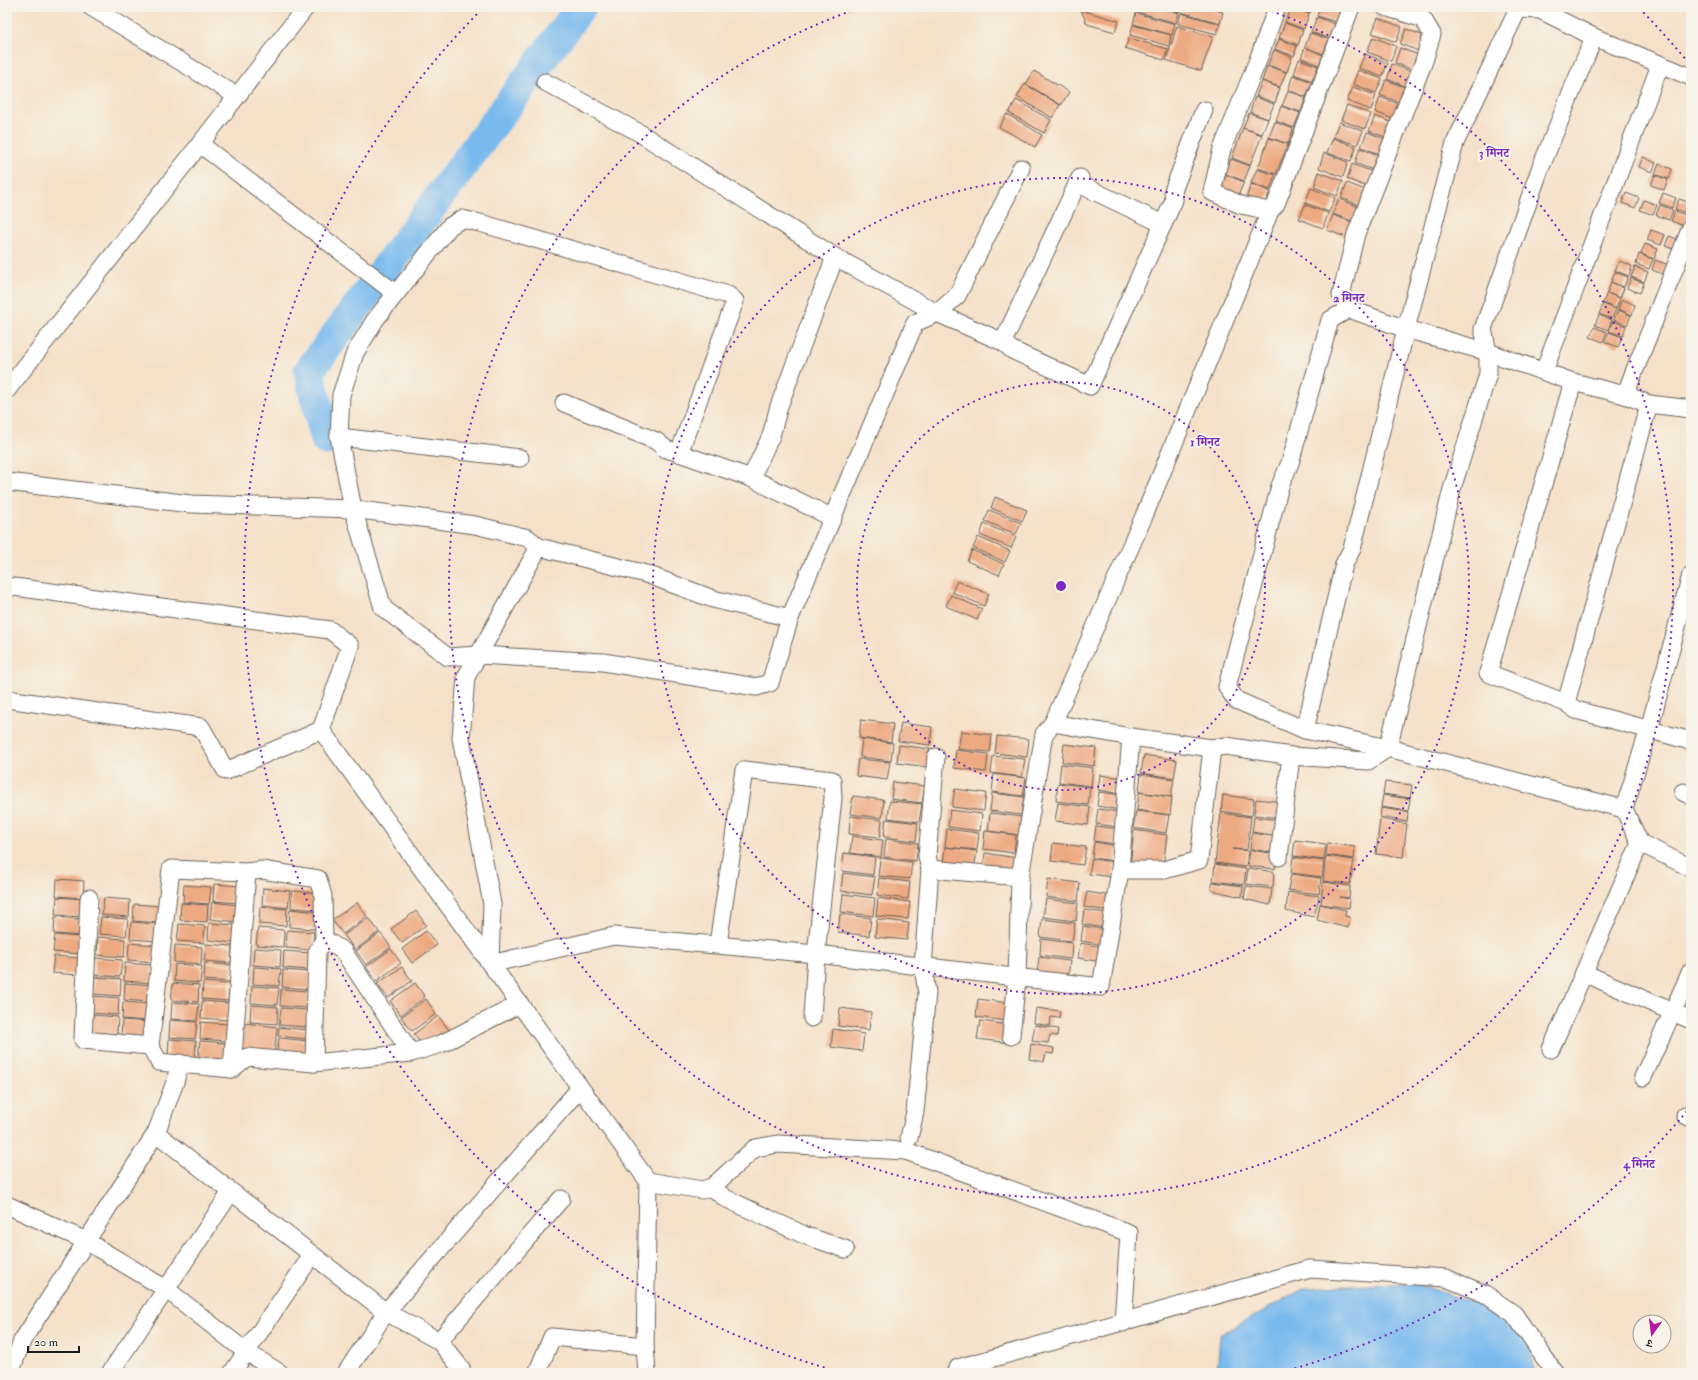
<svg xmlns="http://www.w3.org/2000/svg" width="1698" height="1380" viewBox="0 0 1698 1380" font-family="'IM FELL Double Pica','Noto Serif Devanagari',serif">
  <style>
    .water { fill: #79baee; stroke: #4a6b85 }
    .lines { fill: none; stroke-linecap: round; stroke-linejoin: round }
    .river { stroke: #79baee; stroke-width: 31 }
    .building { fill: #eda981 }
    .minor-casing { stroke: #686159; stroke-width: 19 }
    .minor { stroke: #fff; stroke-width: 17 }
    .ring { fill: none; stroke: #7b2cbf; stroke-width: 2; stroke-dasharray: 2 4 }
    .centre { fill: #7b2cbf; stroke: #f7f3e8; stroke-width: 2 }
    .ring-label { font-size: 12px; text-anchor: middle; font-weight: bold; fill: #7b2cbf; stroke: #f7f3e8; stroke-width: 4; stroke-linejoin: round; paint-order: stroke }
  </style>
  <rect width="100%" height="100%" fill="#f7f3e8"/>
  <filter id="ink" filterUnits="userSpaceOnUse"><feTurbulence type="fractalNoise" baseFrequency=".025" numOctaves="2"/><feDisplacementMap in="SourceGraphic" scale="8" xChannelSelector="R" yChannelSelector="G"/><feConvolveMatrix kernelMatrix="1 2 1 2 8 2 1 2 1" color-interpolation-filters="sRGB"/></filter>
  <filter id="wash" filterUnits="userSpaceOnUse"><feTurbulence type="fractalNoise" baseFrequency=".012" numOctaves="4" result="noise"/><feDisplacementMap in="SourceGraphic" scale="16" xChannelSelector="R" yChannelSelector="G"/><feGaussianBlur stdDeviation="0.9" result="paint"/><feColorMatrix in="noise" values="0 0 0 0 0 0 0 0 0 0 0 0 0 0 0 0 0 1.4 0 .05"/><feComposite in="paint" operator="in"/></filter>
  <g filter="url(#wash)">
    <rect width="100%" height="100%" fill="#f5e1c9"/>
    <polygon class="water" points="1414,1283 1520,1318 1536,1373 1217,1373 1220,1335 1305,1288"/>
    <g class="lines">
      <polyline class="river" points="326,440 309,371 581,7"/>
    </g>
    <g id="blocks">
      <g class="building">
        <polygon points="1138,7 1159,7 1179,13 1176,23 1137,12"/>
        <polygon points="1164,7 1180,7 1179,12"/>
        <polygon points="1182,7 1203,7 1223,12 1220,23 1181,12"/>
        <polygon points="1294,7 1312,7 1310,13"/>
        <polygon points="1320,7 1341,8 1336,22 1317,16"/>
        <polygon points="1291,8 1309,14 1304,29 1285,22"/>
        <polygon points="1081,10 1119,21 1115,32 1087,24"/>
        <polygon points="1136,13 1175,24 1172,35 1133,24"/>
        <polygon points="1181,13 1220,24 1217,34 1178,24"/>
        <polygon points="1317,17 1335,24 1330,39 1311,32"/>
        <polygon points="1378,18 1402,27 1396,42 1372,33"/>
        <polygon points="1285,23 1303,30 1298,45 1279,38"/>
        <polygon points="1133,25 1171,35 1169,46 1130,35"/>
        <polygon points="1177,26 1213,37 1201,71 1166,60"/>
        <polygon points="1406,29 1430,38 1424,53 1400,44"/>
        <polygon points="1310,33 1329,39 1323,54 1307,48 1323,55 1319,65 1301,58"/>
        <polygon points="1373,37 1396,46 1391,61 1367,52"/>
        <polygon points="1129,38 1168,49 1164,60 1125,48"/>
        <polygon points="1279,39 1297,46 1294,56 1275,49"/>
        <polygon points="1400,48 1424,57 1419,72 1395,63"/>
        <polygon points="1274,50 1292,57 1287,72 1268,65"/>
        <polygon points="1365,54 1388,63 1382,77 1359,68"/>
        <polygon points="1299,59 1318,66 1312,81 1294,74"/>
        <polygon points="1392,64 1416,73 1410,88 1387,79"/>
        <polygon points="1267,66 1286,72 1280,87 1262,81"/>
        <polygon points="1358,70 1382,79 1376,93 1353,84"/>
        <polygon points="1034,71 1069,92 1061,105 1026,84"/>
        <polygon points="1293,75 1312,82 1306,97 1288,90"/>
        <polygon points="1386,80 1410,89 1404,104 1380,95"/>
        <polygon points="1262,81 1280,88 1275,103 1256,96"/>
        <polygon points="1025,84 1060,105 1052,118 1017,97"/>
        <polygon points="1353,87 1376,95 1371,110 1347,101"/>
        <polygon points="1288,91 1306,97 1301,112 1282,106"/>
        <polygon points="1255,97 1274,104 1268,119 1250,112"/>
        <polygon points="1380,97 1404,106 1398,121 1375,112"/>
        <polygon points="1016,100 1051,120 1044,133 1009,113"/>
        <polygon points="1347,105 1371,114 1365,129 1341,120"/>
        <polygon points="1281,106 1300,113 1294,128 1276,121"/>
        <polygon points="1249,113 1268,119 1262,134 1243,128"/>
        <polygon points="1007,114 1042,135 1035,147 999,127"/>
        <polygon points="1375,116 1398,125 1393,140 1369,131"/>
        <polygon points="1275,122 1293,129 1288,144 1269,137"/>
        <polygon points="1339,122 1363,131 1357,145 1333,137"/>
        <polygon points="1243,128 1262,135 1250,165 1232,158"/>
        <polygon points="1367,132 1390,141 1385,156 1361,147"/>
        <polygon points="1269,138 1288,144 1276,174 1258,168"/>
        <polygon points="1333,138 1356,147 1351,161 1327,153"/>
        <polygon points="1360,148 1384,157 1378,172 1355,163"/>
        <polygon points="1324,153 1348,162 1343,177 1319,168"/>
        <polygon points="1643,157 1656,163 1652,172 1639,167"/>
        <polygon points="1231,159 1250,166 1244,181 1226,174"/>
        <polygon points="1352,164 1376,173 1370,188 1347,179"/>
        <polygon points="1659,164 1672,169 1669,179 1655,174"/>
        <polygon points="1257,169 1275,175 1270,190 1251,183"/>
        <polygon points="1319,172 1343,181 1337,196 1314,187"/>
        <polygon points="1226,175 1244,182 1238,196 1220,190"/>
        <polygon points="1655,175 1668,180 1664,190 1651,185"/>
        <polygon points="1347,183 1371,192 1365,207 1341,198"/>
        <polygon points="1251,184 1270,191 1264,206 1246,199"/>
        <polygon points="1311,188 1335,198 1329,212 1305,203"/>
        <polygon points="1626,193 1639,198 1635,208 1622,203"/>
        <polygon points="1663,193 1676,198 1672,208 1659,203"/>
        <polygon points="1339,199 1362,208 1357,223 1333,214"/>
        <polygon points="1679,199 1691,203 1689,214 1675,209"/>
        <polygon points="1644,200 1657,205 1653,215 1640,210"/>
        <polygon points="1305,205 1328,213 1323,228 1299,219"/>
        <polygon points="1660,205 1673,210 1669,220 1656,215"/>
        <polygon points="1675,211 1688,216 1684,226 1671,221"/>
        <polygon points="1333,215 1356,224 1351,239 1327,230"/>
        <polygon points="1651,230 1665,235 1661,245 1647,240"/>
        <polygon points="1669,236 1682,241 1678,251 1665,246"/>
        <polygon points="1645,244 1658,249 1654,259 1641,254"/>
        <polygon points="1639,254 1653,259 1649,269 1636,264"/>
        <polygon points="1655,260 1669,265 1665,275 1652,270"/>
        <polygon points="1619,261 1632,266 1629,276 1615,271"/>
        <polygon points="1635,267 1648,272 1644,282 1631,277"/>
        <polygon points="1615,272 1628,277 1624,287 1611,282"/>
        <polygon points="1631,278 1644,283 1640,293 1627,288"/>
        <polygon points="1611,282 1624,288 1620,298 1607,293"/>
        <polygon points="1607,293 1620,298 1616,309 1603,303"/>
        <polygon points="1622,299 1635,305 1632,315 1618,309"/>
        <polygon points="1603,304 1616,309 1612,319 1599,314"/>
        <polygon points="1618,310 1631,315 1627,325 1614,320"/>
        <polygon points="1599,315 1612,320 1608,330 1595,325"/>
        <polygon points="1613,321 1626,326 1623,336 1609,331"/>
        <polygon points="1594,327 1607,332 1603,342 1590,337"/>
        <polygon points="1609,332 1622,337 1618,347 1605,342"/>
        <polygon points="995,497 1027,510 1022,521 991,508"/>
        <polygon points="989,510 1021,523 1016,534 985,521"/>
        <polygon points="984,524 1016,537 1011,548 980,535"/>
        <polygon points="978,537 1010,551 1005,562 973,548"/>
        <polygon points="972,550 1004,564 999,575 967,561"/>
        <polygon points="957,581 989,594 984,606 952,592"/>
        <polygon points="951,595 982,609 977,620 946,606"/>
        <polygon points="861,720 893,724 891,742 859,738"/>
        <polygon points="901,723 932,727 930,745 898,741"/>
        <polygon points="961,731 992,735 990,752 958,749"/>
        <polygon points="997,736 1029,739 1027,757 995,753"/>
        <polygon points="862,739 893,743 891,761 860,757"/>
        <polygon points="1064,744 1096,748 1094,766 1062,762"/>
        <polygon points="899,745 930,749 928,767 897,763"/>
        <polygon points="956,750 988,754 986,772 954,768"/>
        <polygon points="1144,755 1177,760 1174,778 1141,773"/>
        <polygon points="993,756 1025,759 1022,777 991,773"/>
        <polygon points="858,759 890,762 887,780 856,776"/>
        <polygon points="1061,764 1093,768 1091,786 1059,782"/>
        <polygon points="994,774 1026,778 1023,796 992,792"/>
        <polygon points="1141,774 1174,779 1171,797 1139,792"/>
        <polygon points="1100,775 1124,778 1121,794 1098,790"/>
        <polygon points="893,782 925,786 922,803 891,799"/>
        <polygon points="1385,782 1412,785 1410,798 1383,794"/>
        <polygon points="1058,783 1090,787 1088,805 1056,801"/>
        <polygon points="955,789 986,793 984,811 952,807"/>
        <polygon points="1099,792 1122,795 1120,810 1097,806"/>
        <polygon points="1139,792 1172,797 1170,815 1137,810"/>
        <polygon points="992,793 1024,797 1021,815 990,811"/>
        <polygon points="1223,795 1254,799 1252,816 1221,811"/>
        <polygon points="1383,795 1410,799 1408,811 1381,807"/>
        <polygon points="853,796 884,800 882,818 850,814"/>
        <polygon points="1256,799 1283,802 1280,818 1254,815"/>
        <polygon points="890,801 922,804 919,822 888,818"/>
        <polygon points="1058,803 1090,807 1088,825 1055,821"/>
        <polygon points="1381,808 1408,812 1407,822 1380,817"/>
        <polygon points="1098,809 1121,812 1119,827 1096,824"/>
        <polygon points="950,810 982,814 980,831 948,827"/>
        <polygon points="1136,811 1169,815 1166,833 1133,828"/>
        <polygon points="990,813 1022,817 1020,835 988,831"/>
        <polygon points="1221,813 1251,817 1247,850 1232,849 1248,851 1246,867 1215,863"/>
        <polygon points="850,816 882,820 880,837 849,834"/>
        <polygon points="1254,817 1280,820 1278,836 1252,832"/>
        <polygon points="886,819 918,823 916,841 884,837"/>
        <polygon points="1380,819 1407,824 1403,857 1376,854"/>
        <polygon points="1096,826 1119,829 1117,844 1094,841"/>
        <polygon points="947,829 979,833 977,850 945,847"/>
        <polygon points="1134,830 1167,835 1163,867 1130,866"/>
        <polygon points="985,831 1016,835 1014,853 983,849"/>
        <polygon points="1252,833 1278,837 1276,853 1250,849"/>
        <polygon points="852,836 883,840 881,857 850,853"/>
        <polygon points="886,839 918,843 916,861 884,857"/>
        <polygon points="1295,840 1326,844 1324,860 1293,856"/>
        <polygon points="1094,842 1118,846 1115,861 1092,858"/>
        <polygon points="1053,843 1086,847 1083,865 1051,861"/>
        <polygon points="1328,843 1355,847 1354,859 1326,855"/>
        <polygon points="945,847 977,851 974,869 943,865"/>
        <polygon points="1250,850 1277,854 1275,869 1248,866"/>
        <polygon points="844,853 875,857 873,875 842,871"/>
        <polygon points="985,853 1017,858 1015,875 983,871"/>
        <polygon points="1326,856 1354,860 1350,884 1323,881"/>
        <polygon points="1293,857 1324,861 1322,877 1291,873"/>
        <polygon points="880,858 912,862 910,879 878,876"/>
        <polygon points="1092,859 1115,862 1113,877 1089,874"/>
        <polygon points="1215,864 1246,869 1244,885 1213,881"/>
        <polygon points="1248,868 1274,872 1273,887 1246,884"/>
        <polygon points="843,873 875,877 872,895 841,891"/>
        <polygon points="1291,874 1321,878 1319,894 1288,890"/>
        <polygon points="879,878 910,882 908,899 877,895"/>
        <polygon points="57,879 84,881 83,898 56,896"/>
        <polygon points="1048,879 1080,883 1078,901 1046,897"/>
        <polygon points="1213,882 1243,886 1242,897 1211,890"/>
        <polygon points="1323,882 1350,886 1349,898 1340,897 1350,899 1349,908 1321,904"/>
        <polygon points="214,884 241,886 240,903 213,901"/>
        <polygon points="184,885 211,887 209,904 183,902"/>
        <polygon points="1246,886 1272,889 1270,905 1244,899"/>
        <polygon points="263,888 290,891 288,908 262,905"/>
        <polygon points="292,891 319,893 318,910 291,908"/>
        <polygon points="1087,892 1110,896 1108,911 1084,907"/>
        <polygon points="1288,892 1319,896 1314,917 1286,911"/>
        <polygon points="843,894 875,898 873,916 841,912"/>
        <polygon points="57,897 83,899 82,917 55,915"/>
        <polygon points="104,898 130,900 129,917 102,915"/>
        <polygon points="878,898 910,902 908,919 876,916"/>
        <polygon points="1046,899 1078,903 1076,921 1043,917"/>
        <polygon points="212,902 238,905 237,922 210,919"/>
        <polygon points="181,903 208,905 207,922 180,920"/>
        <polygon points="357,903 367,916 343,934 332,920"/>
        <polygon points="134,904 161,906 159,923 133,921"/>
        <polygon points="1320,904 1346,910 1345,916 1350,917 1348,928 1317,920"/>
        <polygon points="260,907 287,909 286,926 259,924"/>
        <polygon points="290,909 317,912 315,929 289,927"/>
        <polygon points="1084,910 1107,913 1105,928 1082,924"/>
        <polygon points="416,911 426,925 402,943 391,929"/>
        <polygon points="840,914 871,918 869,936 838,932"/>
        <polygon points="55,917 82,919 81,936 54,934"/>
        <polygon points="101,917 128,919 126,936 99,934"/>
        <polygon points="369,918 379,932 355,950 344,935"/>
        <polygon points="877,919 909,923 907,940 875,937"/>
        <polygon points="1042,919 1075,923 1072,941 1040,937"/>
        <polygon points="131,922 158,924 157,941 130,939"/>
        <polygon points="209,923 236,925 234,943 208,940"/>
        <polygon points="179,924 205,926 204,943 177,941"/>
        <polygon points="1083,926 1106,930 1104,945 1081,941"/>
        <polygon points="258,928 284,930 283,947 256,945"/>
        <polygon points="287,930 314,932 313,950 286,948"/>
        <polygon points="426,931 437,945 412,963 402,949"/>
        <polygon points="380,933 391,947 366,965 356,951"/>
        <polygon points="55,935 81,937 80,954 53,952"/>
        <polygon points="98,937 125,939 124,957 97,955"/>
        <polygon points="1041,939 1072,943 1071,959 1040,955"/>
        <polygon points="129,943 156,945 154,962 128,960"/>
        <polygon points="1080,943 1103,947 1101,962 1078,958"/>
        <polygon points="206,944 232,946 231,963 204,961"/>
        <polygon points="175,945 202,947 201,964 174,962"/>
        <polygon points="254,948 281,950 280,967 253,965"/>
        <polygon points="391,949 401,963 377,981 366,967"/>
        <polygon points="284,951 311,953 309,970 283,968"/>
        <polygon points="54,956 80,958 79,975 52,973"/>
        <polygon points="1039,957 1070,961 1068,978 1037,974"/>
        <polygon points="95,958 122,960 120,977 94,975"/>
        <polygon points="125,963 152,965 151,983 124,981"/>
        <polygon points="205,963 232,965 231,982 204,980"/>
        <polygon points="175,964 202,966 200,983 174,981"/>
        <polygon points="254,967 281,969 279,986 253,984"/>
        <polygon points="402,967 412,981 388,998 377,984"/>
        <polygon points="283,970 310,972 309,989 282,987"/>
        <polygon points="95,977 121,979 120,996 93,994"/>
        <polygon points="203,982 230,984 228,1001 202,999"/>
        <polygon points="125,983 152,985 150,1002 124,1000"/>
        <polygon points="173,983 199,985 198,1002 171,1000"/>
        <polygon points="415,983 425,997 401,1015 390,1001"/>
        <polygon points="252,986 279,988 277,1005 251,1003"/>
        <polygon points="281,989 308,991 307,1008 280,1006"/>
        <polygon points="92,996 119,998 118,1015 91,1013"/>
        <polygon points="426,999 436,1014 412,1031 401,1017"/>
        <polygon points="978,999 1009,1003 1007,1021 976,1017"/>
        <polygon points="202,1001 229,1003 228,1020 201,1018"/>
        <polygon points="123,1002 150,1004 148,1021 122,1019"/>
        <polygon points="172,1002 199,1004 197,1021 171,1019"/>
        <polygon points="251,1005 278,1007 277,1024 250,1022"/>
        <polygon points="281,1008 307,1010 306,1027 279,1025"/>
        <polygon points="840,1008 871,1012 869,1030 838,1026"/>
        <polygon points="1036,1008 1060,1011 1059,1018 1051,1017 1050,1026 1034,1023"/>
        <polygon points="92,1015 118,1017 117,1034 90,1032"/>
        <polygon points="438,1016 449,1030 424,1048 414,1034"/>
        <polygon points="122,1020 149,1022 148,1039 121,1037"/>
        <polygon points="170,1020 197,1022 195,1039 169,1037"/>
        <polygon points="980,1021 1011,1025 1009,1043 977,1039"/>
        <polygon points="201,1022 228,1024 226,1041 200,1039"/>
        <polygon points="245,1023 277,1027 274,1057 241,1052"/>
        <polygon points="1035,1025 1058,1029 1057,1036 1050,1035 1048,1043 1032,1041"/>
        <polygon points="279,1027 308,1030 307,1039 278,1036"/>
        <polygon points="833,1029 864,1034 862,1051 831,1047"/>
        <polygon points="279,1038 308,1041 307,1055 276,1057"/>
        <polygon points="169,1039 196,1041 195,1058 168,1056"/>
        <polygon points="200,1041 226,1043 225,1060 198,1058"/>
        <polygon points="1031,1044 1054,1048 1053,1054 1046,1053 1044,1062 1029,1059"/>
      </g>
    </g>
  </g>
  <g filter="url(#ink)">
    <use href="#blocks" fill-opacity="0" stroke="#686159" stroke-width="1"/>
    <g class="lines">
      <defs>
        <g id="minor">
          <polyline points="91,7 237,96"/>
          <polyline points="1385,7 1423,19 1432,34 1424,61 1356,234 1341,295 1349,309 1406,329 1488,352 1573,382 1625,395 1649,404 1691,409"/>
          <polyline points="1691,77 1594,37 1540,10 1518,9 1455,143 1406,329 1352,549 1344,564 1305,730 1388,748 1624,809 1649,729 1691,575"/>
          <polyline points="545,82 638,132 835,257 937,313 1003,342 1012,350 1090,386 1174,200 1173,191 1204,110"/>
          <polyline points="200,144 395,293"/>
          <polyline points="1077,183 1163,224"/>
          <polyline points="1270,211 1241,205 1212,192 1222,149 1258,60 1277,7"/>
          <polyline points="1003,342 1080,178"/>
          <polyline points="1544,371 1660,65"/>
          <polyline points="1573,382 1488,673 1566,703 1576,710 1691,741"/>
          <polyline points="7,390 200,144 306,7"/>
          <polyline points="1625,395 1691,227"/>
          <polyline points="564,403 656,441 666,449 679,453 735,301 728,295 480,223 462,219 450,226 375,320 355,353 341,395 339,437 353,509 383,608 448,657 478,655 603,662 756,687 770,683 790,618 915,323 937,313 957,296 1021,168"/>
          <polyline points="339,437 520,458"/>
          <polyline points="679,453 751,478 833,518"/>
          <polyline points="751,478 771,436 779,406 835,257"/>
          <polyline points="7,482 191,504 353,509 475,525 528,538 539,547 646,574 713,599 790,618"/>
          <polyline points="539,547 466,677 461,738 492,904 490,964 614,936 816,954 1101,987 1120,870 1131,737"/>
          <polyline points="7,586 330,630 350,646 321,730"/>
          <polyline points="7,699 201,727 226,771 321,730 648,1181 645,1346 647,1373"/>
          <polyline points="1566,703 1649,404"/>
          <polyline points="1053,723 1131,737 1212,748 1226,746 1291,756 1368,761 1388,748 1452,489 1488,374 1488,352 1483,329 1540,169 1594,37"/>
          <polyline points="1305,730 1236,700 1227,687 1280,486 1290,463 1330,320 1349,309"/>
          <polyline points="1683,792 1691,796"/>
          <polyline points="1624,809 1640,843 1691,868"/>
          <polyline points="1279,857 1291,756"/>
          <polyline points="930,869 1020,877"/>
          <polyline points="1120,870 1164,870 1199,860 1212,748"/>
          <polyline points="89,898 83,1040 150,1046 159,1062 232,1069 247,1057 314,1063 411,1053 441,1044 520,1004"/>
          <polyline points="324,939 343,951 411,1053"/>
          <polyline points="718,944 744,770 832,780 833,798 816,954 812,1018"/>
          <polyline points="1584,973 1691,1020"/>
          <polyline points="1011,1036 1017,978 1020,877 1044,734 1053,723 1144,516 1270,211 1276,204 1351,7"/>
          <polyline points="150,1046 171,869 247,872 262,870 318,879 323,896 324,939 317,952 314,1063"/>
          <polyline points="1551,1049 1640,843"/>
          <polyline points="232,1069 247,872"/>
          <polyline points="1643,1077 1691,971"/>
          <polyline points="1685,1115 1691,1118"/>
          <polyline points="156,1133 175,1082 180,1063"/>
          <polyline points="909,1138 915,1112 927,993 923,967 930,869 927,856 936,757"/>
          <polyline points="648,1181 702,1190 712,1187 755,1148 778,1144 906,1151 1129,1233 1123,1323"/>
          <polyline points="712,1187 725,1198 804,1235 845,1249"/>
          <polyline points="7,1205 86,1241 166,1289 245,1351 280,1373"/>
          <polyline points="439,1341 561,1199"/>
          <polyline points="10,1373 22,1341 156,1133 386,1312 439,1341 461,1368 458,1373"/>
          <polyline points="110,1373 231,1192"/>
          <polyline points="232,1373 312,1255"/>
          <polyline points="346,1373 386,1312 580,1088"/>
          <polyline points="537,1373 552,1337 645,1346"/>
          <polyline points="955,1373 958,1368 1310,1269 1446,1278 1485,1294 1514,1314 1555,1373"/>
        </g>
      </defs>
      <use href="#minor" class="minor-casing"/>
      <use href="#minor" class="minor"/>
    </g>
  </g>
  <g class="ring">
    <circle cx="1061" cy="586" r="204"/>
    <circle cx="1061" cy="586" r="408"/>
    <path d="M1260 7A612 612 0 1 1 862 7"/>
    <path d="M1687 1111A817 817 0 0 1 1286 1371M836 1371A817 817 0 0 1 483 8M1639 8A817 817 0 0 1 1687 61"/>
  </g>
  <circle cx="1061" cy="586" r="6" class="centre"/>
  <g class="ring-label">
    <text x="1494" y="157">3 मिनट</text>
    <text x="1349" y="302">2 मिनट</text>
    <text x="1205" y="446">1 मिनट</text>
    <text x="1639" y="1168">4 मिनट</text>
  </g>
  <rect width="1698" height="1380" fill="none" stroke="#f7f3e8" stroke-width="24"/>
  <g transform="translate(1652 1334) rotate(194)"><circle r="19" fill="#f7f3e8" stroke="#9f9d96"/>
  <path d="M0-3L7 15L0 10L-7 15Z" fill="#b5179e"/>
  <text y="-6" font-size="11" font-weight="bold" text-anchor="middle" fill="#1c1c1c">उ</text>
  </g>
  <path d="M28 1346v6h51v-6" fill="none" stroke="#1c1c1c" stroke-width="2"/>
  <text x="34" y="1346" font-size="12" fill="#1c1c1c" stroke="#f7f3e8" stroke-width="3" paint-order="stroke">20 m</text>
</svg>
